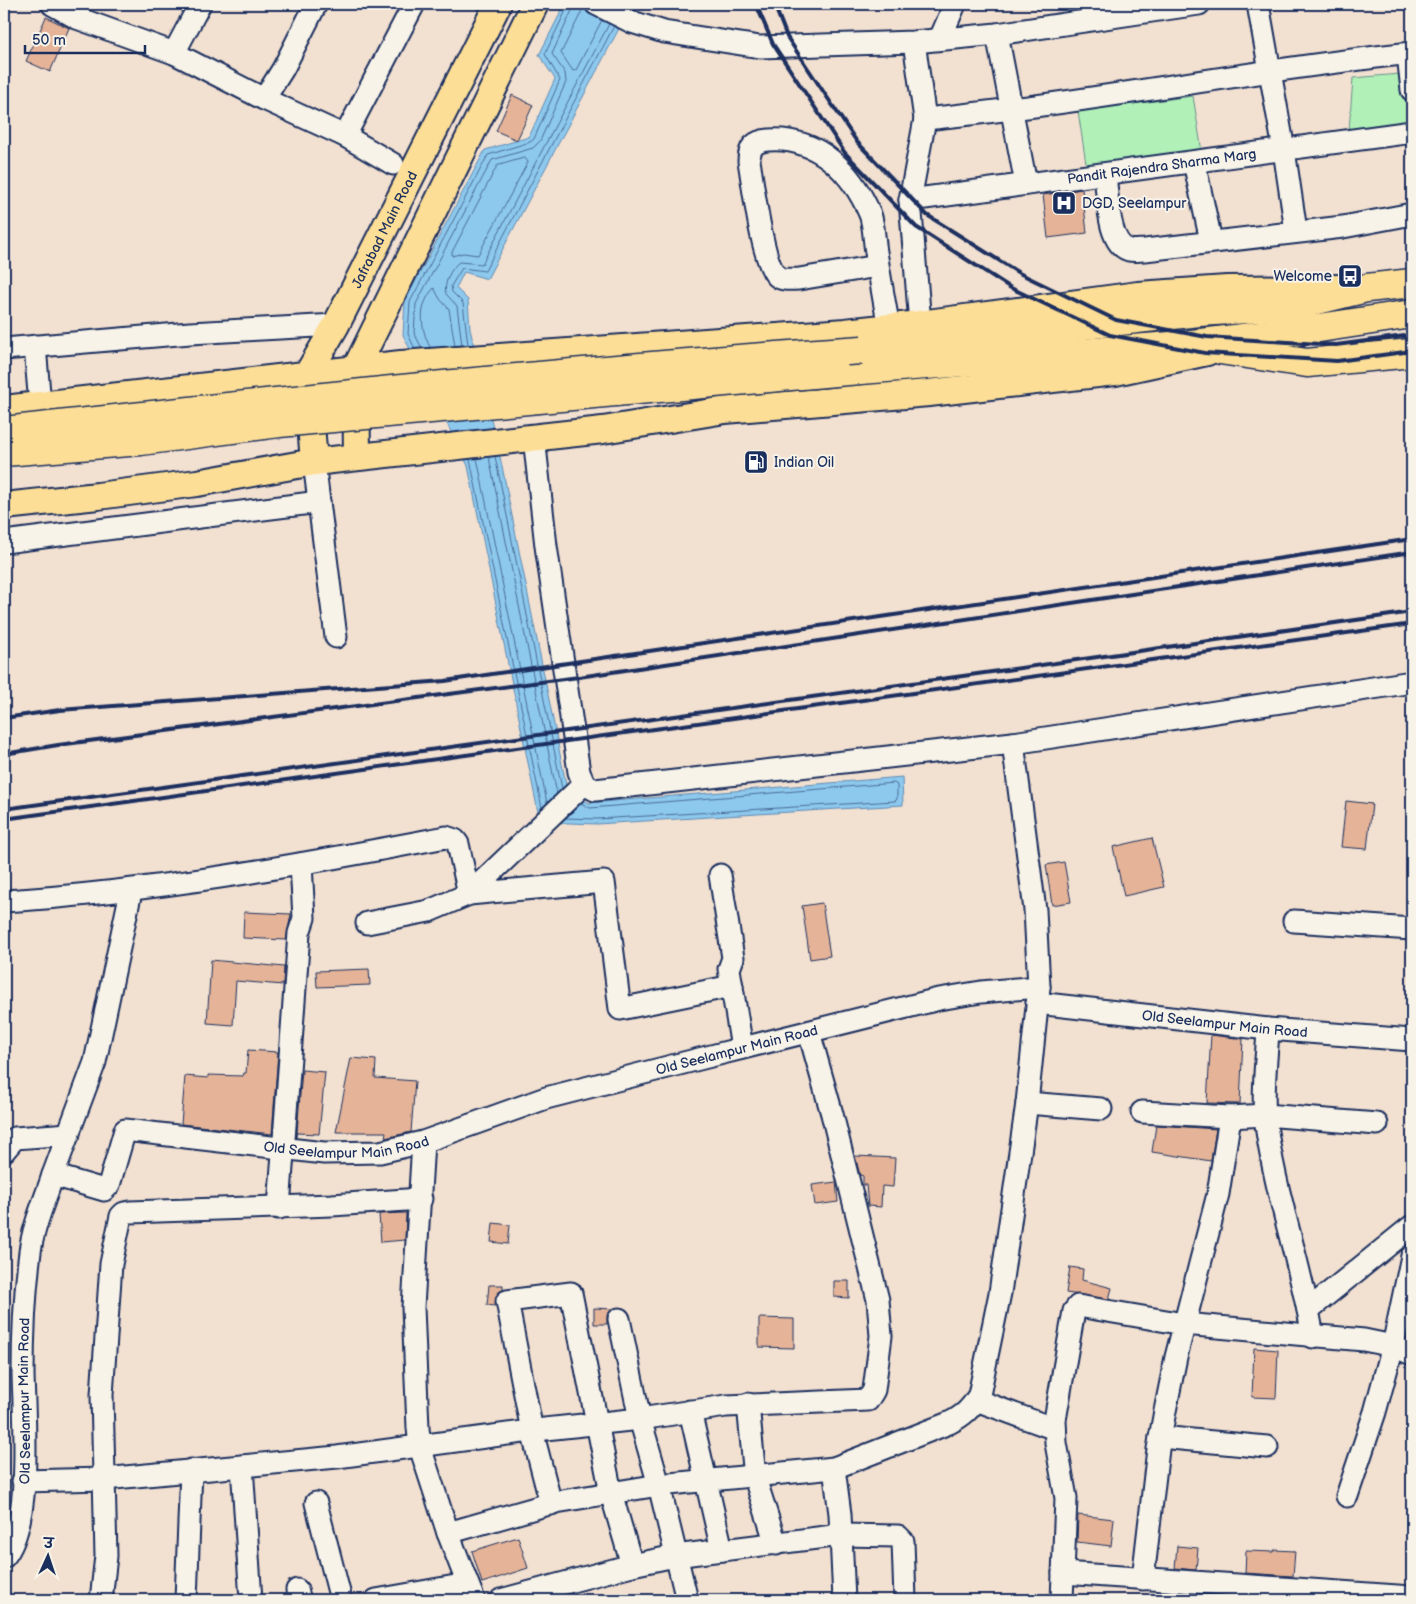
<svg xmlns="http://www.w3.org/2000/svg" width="1416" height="1604" viewBox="0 0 1416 1604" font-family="'Balsamiq Sans','Playpen Sans Deva',sans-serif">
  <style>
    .green { fill: #b1f0b7; stroke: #66908a }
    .water { fill: #8dc8ed; stroke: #5f8bb4 }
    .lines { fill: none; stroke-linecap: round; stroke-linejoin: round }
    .shore { stroke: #496c97; stroke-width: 1 }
    .building { fill: #e5b397; stroke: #1b2f5e }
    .minor-casing { stroke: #1b2f5e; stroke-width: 25 }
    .major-casing { stroke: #1b2f5e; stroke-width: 30 }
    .highway-casing { stroke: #1b2f5e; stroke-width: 31 }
    .minor { stroke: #f7f3e8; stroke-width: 21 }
    .major { stroke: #fdde96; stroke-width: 26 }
    .highway { stroke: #fdde96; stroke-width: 28 }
    .rail { stroke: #1b2f5e; stroke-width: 4 }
    .highway-bridge-casing { stroke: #1b2f5e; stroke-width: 31; stroke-linecap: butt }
    .highway-bridge { stroke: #fdde96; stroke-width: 28 }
    .labels { text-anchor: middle; stroke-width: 4; stroke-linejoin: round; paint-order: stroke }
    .street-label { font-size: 14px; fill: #1b2f5e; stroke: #f7f3e8 }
    .poi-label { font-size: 14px; fill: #1b2f5e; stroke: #f7f3e8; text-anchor: start }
  </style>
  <rect width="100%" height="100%" fill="#f2e0d0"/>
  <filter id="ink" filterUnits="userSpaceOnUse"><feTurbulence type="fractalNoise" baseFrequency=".02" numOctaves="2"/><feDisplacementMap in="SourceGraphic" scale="10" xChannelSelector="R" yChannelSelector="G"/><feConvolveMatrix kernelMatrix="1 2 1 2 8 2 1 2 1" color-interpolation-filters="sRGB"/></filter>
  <g filter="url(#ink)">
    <g class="green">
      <polygon points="1412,73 1412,122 1349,130 1353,78"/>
      <polygon points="1193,96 1202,152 1087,170 1078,111"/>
    </g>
    <polygon class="water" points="565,4 632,4 487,279 464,272 456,288 468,300 470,329 502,466 567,789 589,803 902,777 903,805 597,824 540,822 468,466 403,335 405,301 485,150 529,137 555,79 539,55"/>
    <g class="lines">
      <g class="shore">
        <polyline points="583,4 581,13 561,53 573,71 576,70 602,20"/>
        <polygon points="525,158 528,162 478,255 463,253 452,256 452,252 497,166"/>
        <path d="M462,345L457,306L446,294C443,284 451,268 459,262L482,264L609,24"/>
        <polyline points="468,345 463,303 452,292 451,286 462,268 485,271 614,26"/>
        <path d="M430,347C420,328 418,305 434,288L440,299L449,309L455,346"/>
        <polyline points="422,348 414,333 416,304 492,160 533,148 540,141 566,82 565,73 552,54 575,4"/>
        <polyline points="415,349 408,334 410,302 488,155 530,142 534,139 560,80 545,54 569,4"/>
        <polyline points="495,456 562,789"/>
        <polyline points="489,457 557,794"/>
        <polyline points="477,458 547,803"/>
        <polyline points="470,459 542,808"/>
        <polyline points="565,818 597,819 895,801 897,799 897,785 894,783 590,808 581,803"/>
      </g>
    </g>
    <g class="building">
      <polygon points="46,17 69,28 50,72 26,61"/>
      <polygon points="512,95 533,105 517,140 496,131"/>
      <polygon points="1082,189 1087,233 1048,238 1043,195"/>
      <polygon points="1346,801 1372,804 1367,849 1341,847"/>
      <polygon points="1152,838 1164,887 1124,896 1113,847"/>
      <polygon points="1064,862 1071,902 1052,905 1046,865"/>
      <polygon points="822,903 830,956 810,959 802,906"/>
      <polygon points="244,912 291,914 286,940 243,938"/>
      <polygon points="211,960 284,967 283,985 236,981 233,1025 207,1023"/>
      <polygon points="369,969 370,985 317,987 316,971"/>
      <polygon points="1211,1035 1243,1039 1240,1104 1207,1103"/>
      <polygon points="248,1050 278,1052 272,1134 181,1124 185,1076 208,1078 208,1075 243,1076 244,1073 246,1073"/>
      <polygon points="351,1058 376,1060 375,1078 415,1081 411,1132 385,1138 386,1132 336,1132"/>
      <polygon points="302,1070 325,1072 319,1134 297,1133"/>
      <polygon points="1156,1125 1216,1129 1211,1161 1152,1152"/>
      <polygon points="855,1156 895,1158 893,1187 882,1186 881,1207 868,1206 866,1185 863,1185 863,1176 860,1175"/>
      <polygon points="836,1182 838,1202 815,1205 812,1185"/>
      <polygon points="406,1213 405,1240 381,1242 379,1214"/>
      <polygon points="493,1223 510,1225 508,1244 491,1242"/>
      <polygon points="1070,1267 1083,1269 1082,1280 1112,1288 1109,1299 1066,1293"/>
      <polygon points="834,1281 849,1281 849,1298 834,1297"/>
      <polygon points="489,1285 503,1285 503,1290 496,1296 495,1306 487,1305"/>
      <polygon points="594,1308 613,1309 607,1315 607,1324 594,1324"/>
      <polygon points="759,1318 794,1319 794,1348 759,1347"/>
      <polygon points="1254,1348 1278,1350 1276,1398 1252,1397"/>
      <polygon points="1078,1515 1114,1519 1111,1546 1077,1542"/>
      <polygon points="518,1537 528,1568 482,1583 472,1551"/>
      <polygon points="1177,1546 1198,1548 1196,1570 1175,1568"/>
      <polygon points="1274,1550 1295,1551 1293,1576 1245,1573 1246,1551 1274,1552"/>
    </g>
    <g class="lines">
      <defs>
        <g id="minor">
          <polyline points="52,4 77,18 174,53 264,99 345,136 393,164"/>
          <polyline points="596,4 632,22 664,32 760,47 914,42 997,34 1199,4"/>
          <polyline points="1258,4 1284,150 1296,231"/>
          <polyline points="997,34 1026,184"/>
          <polyline points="940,39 955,4"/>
          <polyline points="914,42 925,119 910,200 920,324"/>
          <polyline points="174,53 200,4"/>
          <polyline points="1408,54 1412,90"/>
          <polyline points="264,99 283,69 316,4"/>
          <path d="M925,119C1088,103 1249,70 1412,53"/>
          <polyline points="345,136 414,4"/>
          <polyline points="1194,162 1211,241"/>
          <path d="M1105,175C1108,194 1107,244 1129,250C1134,251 1140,250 1145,250L1343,227L1412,214"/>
          <path id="s1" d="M910,200L1412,132"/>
          <path d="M878,266L799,279C791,279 783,281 777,276C762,263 753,183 749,161C749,146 756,141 769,140C818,137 852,172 870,214C874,225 874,240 876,252C880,277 884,302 889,327"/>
          <polyline points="35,346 40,405"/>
          <polyline points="4,349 190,333 336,325"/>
          <polyline points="534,437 546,546 579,772 584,784 595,790 1013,743 1412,682"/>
          <polyline points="314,462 336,637"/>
          <polyline points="4,542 319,502"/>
          <polyline points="720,875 733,958 729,969 742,1048"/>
          <path d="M4,901C153,892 299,865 446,837L455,840L458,844L469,894L604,882L620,1009L732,986"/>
          <polyline points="1294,921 1412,929"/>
          <polyline points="367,923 429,911 469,894 584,784"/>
          <path id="s2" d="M1037,1003L1268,1029L1412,1040"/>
          <path d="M1268,1029C1267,1057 1262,1088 1265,1117C1274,1192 1301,1263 1313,1337"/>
          <polyline points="1027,1103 1101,1109"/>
          <polyline points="1142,1112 1230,1117 1265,1115 1377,1124"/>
          <polyline points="423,1142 413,1307 418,1428 420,1447 448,1533 474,1600"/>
          <polyline points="4,1151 15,1138 69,1134"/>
          <polyline points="53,1175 95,1062 131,891"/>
          <polyline points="279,1208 299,933 304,918 301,864"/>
          <polyline points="1308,1310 1412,1226"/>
          <polyline points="619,1319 640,1419 659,1485 687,1600"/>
          <polyline points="976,1400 1055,1429"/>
          <polyline points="748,1404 755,1478 776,1544"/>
          <polyline points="690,1411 722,1550"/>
          <polyline points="1160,1437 1267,1447"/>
          <polyline points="242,1466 251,1600"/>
          <polyline points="834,1468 840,1514 844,1600"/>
          <polyline points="23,1481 104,1479 337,1457 545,1429 640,1419 726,1406 868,1400 874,1390 881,1336 878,1300 832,1114 809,1032"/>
          <polyline points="1347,1496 1375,1412 1393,1346 1412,1256"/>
          <polyline points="316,1503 341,1600"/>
          <polyline points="551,1504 532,1431 507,1301 571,1293 611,1493 632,1565"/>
          <path d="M448,1533L556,1502L659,1485L834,1468L949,1423C963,1416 971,1409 979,1395L1000,1293L1027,1103L1039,987L1035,910L1013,743"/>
          <path id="s3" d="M4,1557C33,1523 24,1419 23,1374C23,1334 25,1291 30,1252C33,1226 45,1200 53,1175L104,1190L109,1185L125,1130L324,1153L380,1152L423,1142L546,1098L707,1057L939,999L981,992L1039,987"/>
          <polyline points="1063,1573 1412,1597"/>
          <polyline points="1143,1579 1158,1449 1165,1411 1176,1357 1218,1194 1230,1117"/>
          <polyline points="297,1590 300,1600"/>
          <polyline points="101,1600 106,1556 102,1395 111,1264 121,1216 124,1213 130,1212 332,1205 421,1199"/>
          <polyline points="186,1600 191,1470"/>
          <polyline points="376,1600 467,1584"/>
          <polyline points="501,1600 632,1565 675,1556 841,1535 898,1536 903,1541 905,1600"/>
          <polyline points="1062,1600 1066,1498 1056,1443 1055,1420 1074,1311 1078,1306 1184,1324 1364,1340 1393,1346 1412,1354"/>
        </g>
        <g id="major">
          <polyline points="4,409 401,364 845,332 920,324 1138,295 1227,289 1344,288"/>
          <polyline points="357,457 356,368 535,4"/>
          <path id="s4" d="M314,462L307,375L336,325L498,4"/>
          <polyline points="4,506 98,496 197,483 314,462 603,430 725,410 929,393 1115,372 1207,352"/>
        </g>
        <g id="highway">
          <polyline points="862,350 1199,312 1293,306 1367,288 1412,283"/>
          <polyline points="1220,350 1307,363 1412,353"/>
          <polyline points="835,372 1184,345 1293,332 1412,314"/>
        </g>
      </defs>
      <use href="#minor" class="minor-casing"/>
      <use href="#major" class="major-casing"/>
      <use href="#highway" class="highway-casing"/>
      <use href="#minor" class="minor"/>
      <use href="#major" class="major"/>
      <use href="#highway" class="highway"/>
      <g class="rail">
        <polyline points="756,4 773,44 845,153 916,227 1011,288 1110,335 1205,353 1337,361 1412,351"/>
        <polyline points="774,4 787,37 857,142 927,215 1019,273 1116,320 1207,337 1336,345 1412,335"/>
        <polyline points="4,718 60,710 445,681 1412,539"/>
        <polyline points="4,754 58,745 579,677 1412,552"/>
        <polyline points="4,809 1006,670 1412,612"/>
        <polyline points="4,819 1412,624"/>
      </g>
      <defs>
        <g id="highway-bridge">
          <path d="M4,431C290,400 576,369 862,350"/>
          <polyline points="4,452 141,441 279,423 835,372"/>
        </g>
      </defs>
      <use href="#highway-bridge" class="highway-bridge-casing"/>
      <use href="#highway-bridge" class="highway-bridge"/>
    </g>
  </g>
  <defs>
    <symbol id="hospital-square" viewBox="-11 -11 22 22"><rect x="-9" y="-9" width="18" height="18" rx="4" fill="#1b2f5e" stroke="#f7f3e8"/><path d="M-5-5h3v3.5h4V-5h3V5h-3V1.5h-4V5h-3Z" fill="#fff"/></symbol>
    <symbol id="bus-square" viewBox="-11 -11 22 22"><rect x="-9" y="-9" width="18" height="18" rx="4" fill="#1b2f5e" stroke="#f7f3e8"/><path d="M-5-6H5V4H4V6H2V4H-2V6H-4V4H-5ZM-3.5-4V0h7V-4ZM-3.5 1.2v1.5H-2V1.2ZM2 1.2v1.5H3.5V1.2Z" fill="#fff"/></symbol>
    <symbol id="fuel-square" viewBox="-11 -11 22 22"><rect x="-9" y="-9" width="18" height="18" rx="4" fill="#1b2f5e" stroke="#f7f3e8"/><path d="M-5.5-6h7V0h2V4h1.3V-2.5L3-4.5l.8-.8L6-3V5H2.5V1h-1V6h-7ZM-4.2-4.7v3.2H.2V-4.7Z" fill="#fff"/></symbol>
  </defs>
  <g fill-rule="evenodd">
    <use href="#hospital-square" x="1050" y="189" width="28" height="28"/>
    <use href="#bus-square" x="1336" y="262" width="28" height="28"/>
    <use href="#fuel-square" x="742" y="448" width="28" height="28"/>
  </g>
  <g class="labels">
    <g class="street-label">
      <text dy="5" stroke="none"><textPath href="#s1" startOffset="254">Pandit Rajendra Sharma Marg</textPath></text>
      <text dy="5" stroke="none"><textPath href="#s4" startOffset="252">Jafrabad Main Road</textPath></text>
      <text dy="5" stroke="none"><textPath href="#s2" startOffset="189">Old Seelampur Main Road</textPath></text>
      <text dy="5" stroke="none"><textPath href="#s3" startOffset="1135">Old Seelampur Main Road</textPath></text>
      <text dy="5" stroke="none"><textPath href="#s3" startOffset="730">Old Seelampur Main Road</textPath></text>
      <text dy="5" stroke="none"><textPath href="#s3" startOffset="160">Old Seelampur Main Road</textPath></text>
    </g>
    <g class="poi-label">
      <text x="1082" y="208">DGD, Seelampur</text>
      <text x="1332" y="281" text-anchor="end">Welcome</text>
      <text x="774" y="467">Indian Oil</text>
    </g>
  </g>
  <rect width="1416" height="1604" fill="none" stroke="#f7f3e8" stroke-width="20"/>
  <rect x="10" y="10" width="1396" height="1584" fill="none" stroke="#1b2f5e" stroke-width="2" filter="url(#ink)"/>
  <g transform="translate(48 1556) rotate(3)" stroke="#f7f3e8" stroke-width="4" paint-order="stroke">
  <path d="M0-4L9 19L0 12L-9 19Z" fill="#1b2f5e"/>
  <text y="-8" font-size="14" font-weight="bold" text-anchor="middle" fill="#1b2f5e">उ</text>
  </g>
  <path d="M25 45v8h120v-8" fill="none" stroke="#1b2f5e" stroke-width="2.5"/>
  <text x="32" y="45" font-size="15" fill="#1b2f5e" stroke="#f7f3e8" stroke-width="4" paint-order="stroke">50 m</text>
</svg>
